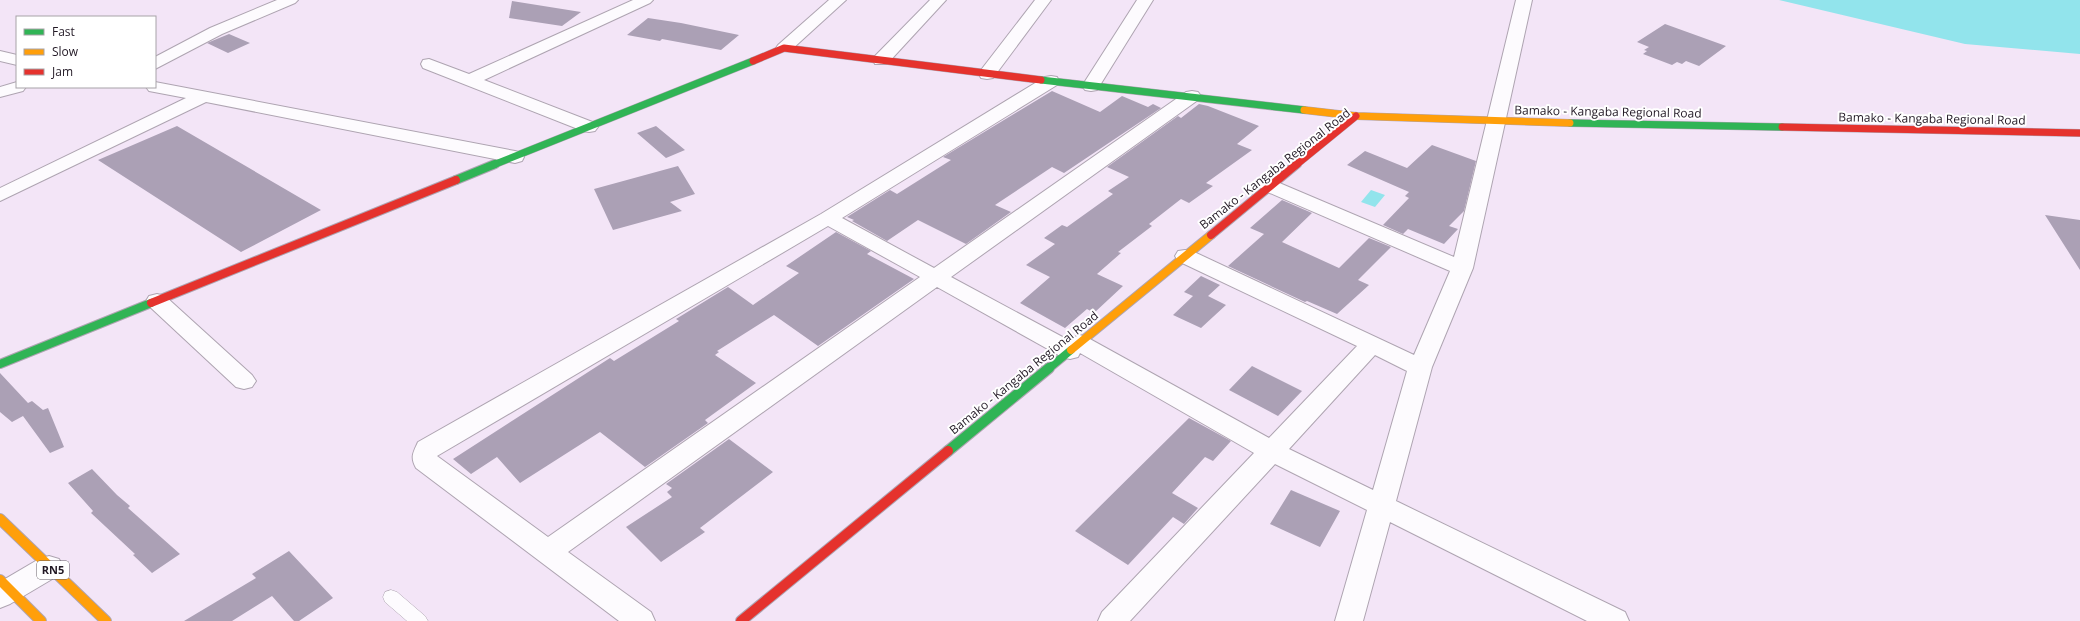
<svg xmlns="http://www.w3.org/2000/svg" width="2080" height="621" font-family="'Open Sans',sans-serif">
<rect width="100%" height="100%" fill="#f3e5f7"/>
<path fill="#92e4ec" d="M1779,0H2080V54L1965,44Z
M1371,190L1385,195L1375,207L1361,202Z"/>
<path fill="#aba0b5" d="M512,1L581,12L562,26L509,18Z
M648,18L681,23L739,35L721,50L662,39L660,41L627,35Z
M1665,24L1726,46L1699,66L1686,61L1682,64L1677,62L1672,65L1643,54L1647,51L1644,50L1649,47L1637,42Z
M229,34L250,43L228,53L207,43Z
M1052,91L1100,112L1122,96L1148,107L1153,104L1161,108L1064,173L1052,167L995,205L1011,212L966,244L918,220L887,241L852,221L854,220L847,217L890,190L897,194L951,160L943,157Z
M1199,104L1208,106L1259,126L1237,144L1252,150L1206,183L1213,186L1189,203L1181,199L1149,224L1152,226L1118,252L1121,253L1097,274L1123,286L1094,313L1087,309L1065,328L1020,303L1050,277L1026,265L1055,244L1044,238L1062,225L1067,227L1113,194L1108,191L1129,177L1107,167L1178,116L1181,118Z
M177,126L321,210L241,252L98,160Z
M656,126L685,150L666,158L637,133Z
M1432,145L1476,161L1464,211L1449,226L1458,229L1444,244L1408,229L1403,234L1383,225L1409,198L1405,196L1409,192L1347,165L1365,151L1407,168Z
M678,166L695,194L670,202L682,211L613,230L594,189Z
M1282,200L1312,213L1282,242L1339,268L1369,238L1391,247L1358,280L1369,285L1337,314L1307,301L1305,302L1228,266L1264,234L1250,228Z
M2045,215L2080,220V270Z
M836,232L871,251L867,254L914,279L818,346L774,315L717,351L719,352L715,355L756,383L705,420L708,423L645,467L600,432L520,483L497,457L471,474L453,459L610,358L614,361L679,321L676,319L728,287L753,305L799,273L786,266Z
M1201,276L1220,285L1208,296L1226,305L1201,328L1173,315L1193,296L1184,292Z
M1252,366L1302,391L1278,416L1229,390Z
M0,373L28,403L32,401L43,410L48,408L64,447L50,453L23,416L12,422L0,412Z
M1189,418L1231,441L1213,461L1205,457L1172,493L1198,508L1184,524L1173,517L1128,565L1075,531Z
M729,439L773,472L700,528L705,532L661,562L626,527L672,497L667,492L672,488L666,484Z
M92,469L117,495L130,506L128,508L180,554L152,573L133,555L135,554L91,513L93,511L68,483Z
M1291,490L1340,511L1320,547L1270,524Z
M289,551L333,598L299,621H294L272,596L232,621H184L256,578L252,574Z"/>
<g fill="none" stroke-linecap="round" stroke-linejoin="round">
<defs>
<path id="lane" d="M391,590L397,592L425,616L428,621H407L385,602L383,597L385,592Z"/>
<path id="street" d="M277,0H298L295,3L222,34L155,69V57L210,28Z
M633,0H653L650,3L484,80L595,123L598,127L595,131L589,132L583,131L423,68L421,64L423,60L429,59L469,74Z
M829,0H846L790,51H778L776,48L778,45Z
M930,0H946L887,64H875L873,60L875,56Z
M1035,0H1051L993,78L987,79L981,78L979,74L981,70Z
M1137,0H1153L1097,90L1091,91L1085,90L1082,86Z
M1516,0H1532L1473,268L1432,367L1396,501L1625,612L1629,621H1587L1390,522L1363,621H1335L1367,510L1275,464L1130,621H1098L1102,612L1254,453L1080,353L1078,357L1070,359L1062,357L937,287L568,552L651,612L655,621H619L416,468C410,457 413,453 418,442L821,214L1045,77L1051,76L1057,77L1059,81L1057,85L842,218L934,268L1186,92L1192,91L1198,92L1201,96L1198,100L951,277L1070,341L1072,338L1080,335L1088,338L1269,438L1357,346L1178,261L1175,256L1178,251L1185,250L1192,251L1414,355L1450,271L1263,190L1260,186L1263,182L1270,180L1277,182L1454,257ZM828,226L920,277L548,537L437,456ZM1375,355L1407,371L1373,490L1289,449Z
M0,51L17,55V65L0,61Z
M17,82V87H26L23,91L0,97V87Z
M155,82L515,151L522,153L524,157L522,161L515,163L206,102L0,201V188L186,98L149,91L146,87H155Z
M157,294L165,296L252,375L256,381L252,387L244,389L236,387L149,306L146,301L149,296Z
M49,556L59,559L63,567L59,575L10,604L0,608V582L39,559Z"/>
<path id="fast-far2" d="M1041,80L1304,110
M1570,123L1782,127
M493,165L753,61"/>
<path id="fast-far1" d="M456,180L495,164
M0,364L151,303
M1048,369L1071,350"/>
<path id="fast" d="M948,451L1049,368"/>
<path id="slow-far2" d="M1304,110L1356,116L1570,123"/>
<path id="slow-far1" d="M1071,350L1211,235"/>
<path id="slow" d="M0,519L106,621
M0,580L41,621"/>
<path id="jam-far2" d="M753,61L784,48L1041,80
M1782,127L2080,133
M1296,165L1356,116"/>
<path id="jam-far1" d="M1211,235L1297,164
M151,303L456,180"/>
<path id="jam" d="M741,621L948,451"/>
</defs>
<use href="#lane" stroke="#aea4b1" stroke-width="1"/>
<use href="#street" stroke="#aea4b1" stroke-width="2"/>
<use href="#fast-far2" stroke="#aea4b1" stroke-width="8"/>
<use href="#fast-far1" stroke="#aea4b1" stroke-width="10"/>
<use href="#fast" stroke="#aea4b1" stroke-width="12"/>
<use href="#slow-far2" stroke="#aea4b1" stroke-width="8"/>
<use href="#slow-far1" stroke="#aea4b1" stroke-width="10"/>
<use href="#slow" stroke="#aea4b1" stroke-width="12"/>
<use href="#jam-far2" stroke="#aea4b1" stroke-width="8"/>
<use href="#jam-far1" stroke="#aea4b1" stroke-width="10"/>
<use href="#jam" stroke="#aea4b1" stroke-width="12"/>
<use href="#lane" fill="#fdfbfe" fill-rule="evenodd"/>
<use href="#street" fill="#fdfbfe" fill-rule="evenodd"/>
<use href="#fast-far2" stroke="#30b455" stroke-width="7"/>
<use href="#fast-far1" stroke="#30b455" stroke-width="8"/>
<use href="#fast" stroke="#30b455" stroke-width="10"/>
<use href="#slow-far2" stroke="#ff9f0a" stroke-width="7"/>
<use href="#slow-far1" stroke="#ff9f0a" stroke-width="8"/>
<use href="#slow" stroke="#ff9f0a" stroke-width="10"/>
<use href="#jam-far2" stroke="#e5322d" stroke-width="7"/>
<use href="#jam-far1" stroke="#e5322d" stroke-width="8"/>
<use href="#jam" stroke="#e5322d" stroke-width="10"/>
</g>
<g text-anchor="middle" stroke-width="4" stroke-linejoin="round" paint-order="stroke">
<rect fill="#fff" stroke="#645e66" stroke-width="1" x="37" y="561" width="32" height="18" rx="3"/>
<g font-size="11" font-weight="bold" fill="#221925">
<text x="53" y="574">RN5</text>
</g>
<g font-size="12" fill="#221925" stroke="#fff">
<text transform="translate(1608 112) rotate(1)" y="4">Bamako - Kangaba Regional Road</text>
<text transform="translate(1932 119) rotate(1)" y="4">Bamako - Kangaba Regional Road</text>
<text transform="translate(1275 169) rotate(-38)" y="4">Bamako - Kangaba Regional Road</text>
<text transform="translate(1024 373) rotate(-39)" y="4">Bamako - Kangaba Regional Road</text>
</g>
</g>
<rect x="16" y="16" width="140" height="72" fill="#ffffff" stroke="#a7a3a8"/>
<rect x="24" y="29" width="20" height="6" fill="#30b455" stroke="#a7a3a8"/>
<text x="52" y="36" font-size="12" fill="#221925">Fast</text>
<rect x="24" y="49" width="20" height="6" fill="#ff9f0a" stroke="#a7a3a8"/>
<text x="52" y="56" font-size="12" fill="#221925">Slow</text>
<rect x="24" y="69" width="20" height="6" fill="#e5322d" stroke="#a7a3a8"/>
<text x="52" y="76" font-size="12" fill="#221925">Jam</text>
</svg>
